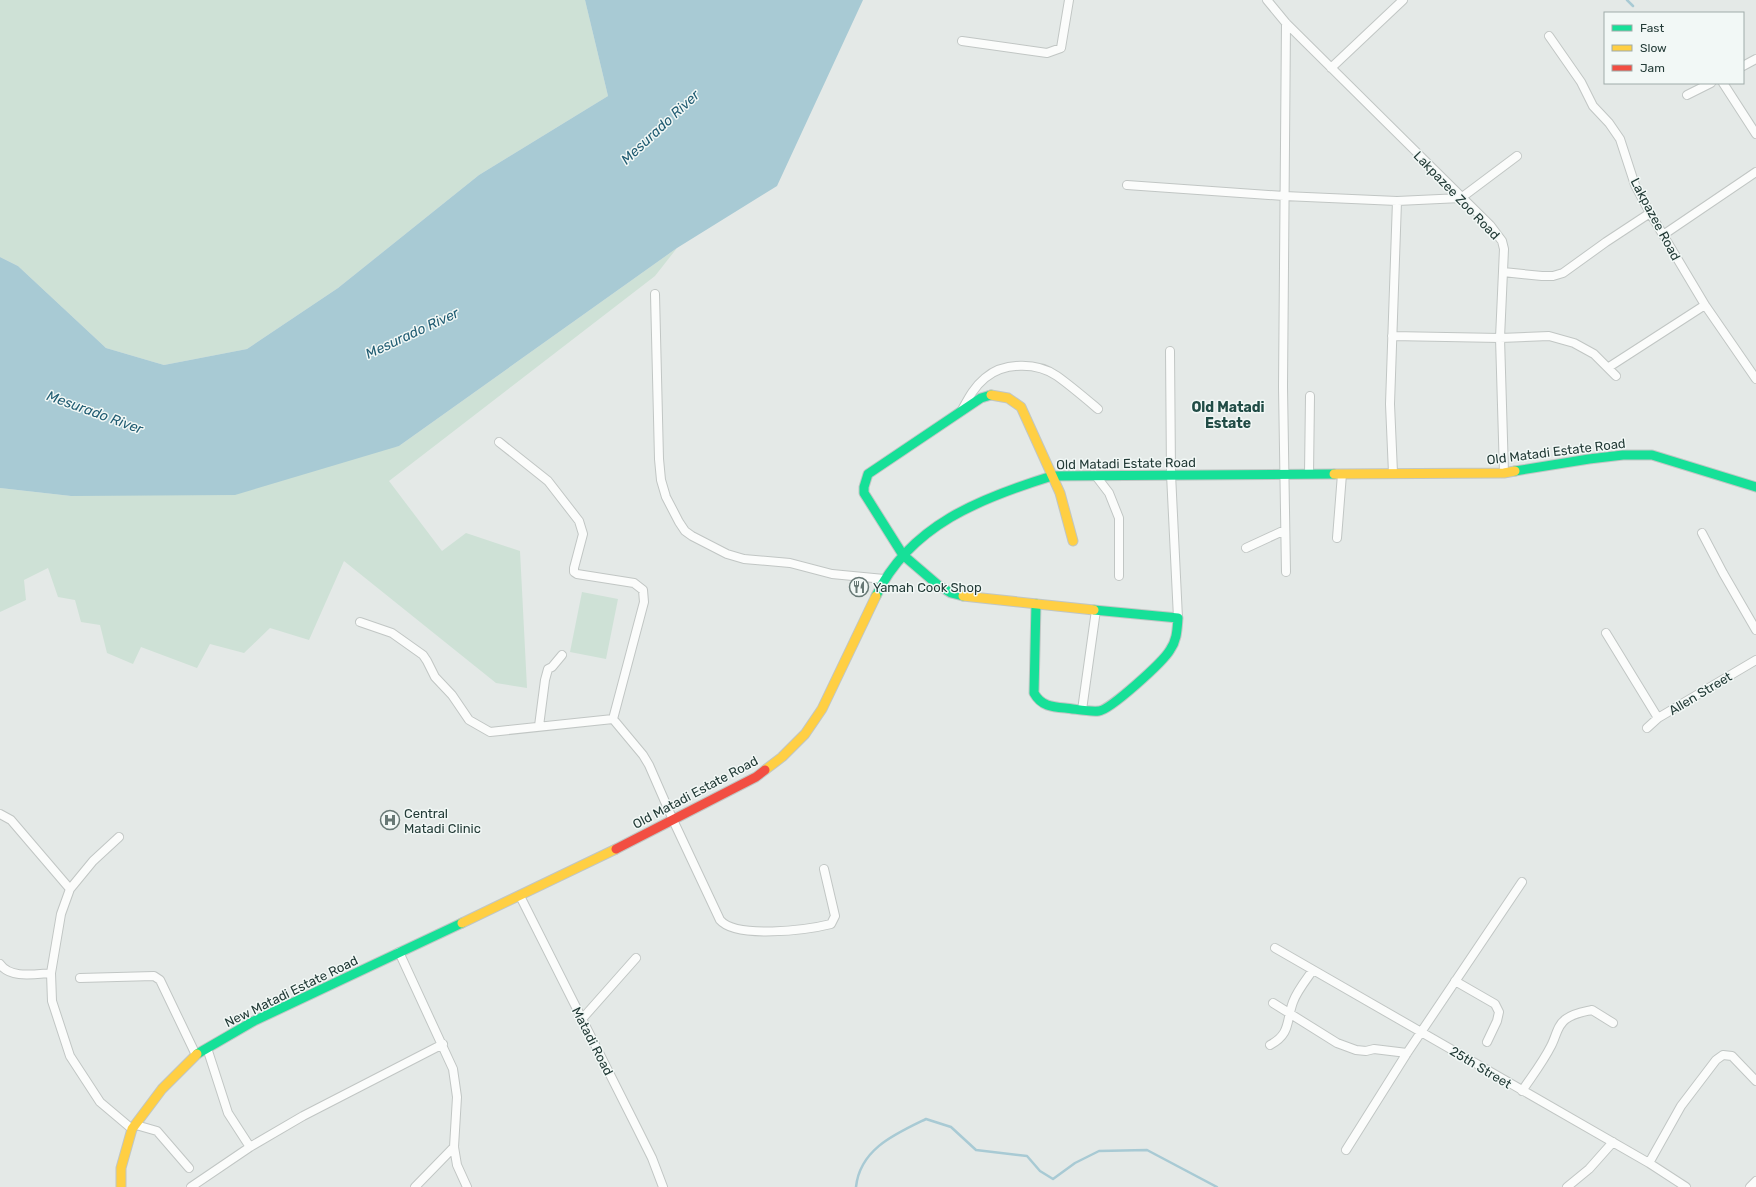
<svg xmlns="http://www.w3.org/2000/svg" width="1756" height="1187" font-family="Rubik,sans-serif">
<rect width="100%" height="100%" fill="#e4e9e7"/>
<path fill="#cee1d6" d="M0,0H585L608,96L479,175L338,288L247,349L164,365L106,348L18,266L0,257Z
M677,248L655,276L389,481L442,551L466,533L520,551L527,688L496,683L344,561L309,640L270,628L244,653L210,644L197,668L141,647L133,664L107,653L100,625L81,622L75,600L58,597L48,568L24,580L26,600L0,612V488L71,496L399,446Z
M582,592L618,599L606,659L570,652Z"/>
<path fill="#a8cad4" d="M585,0H863L777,186L677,248L399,446L235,495L71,496L0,488V257L18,266L106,348L164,365L247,349L338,288L479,175L608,96Z"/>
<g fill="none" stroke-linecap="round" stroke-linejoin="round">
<path stroke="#a8cad4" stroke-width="2.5" d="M1627,0L1633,6
M856,1187C860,1149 895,1134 926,1119L951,1127L976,1150L1027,1156L1040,1171L1053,1179L1075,1163L1099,1151L1147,1150L1217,1187"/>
<defs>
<path id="street" d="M1267,0L1286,23L1490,225L1502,241L1504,249L1500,338L1504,473
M1286,23L1283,387L1286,572
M1549,36L1581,82L1593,106L1609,123L1620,139L1635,185L1650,213L1705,305L1756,379
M962,41L1047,53L1061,48L1069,0
M1743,66L1756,59
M1331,68L1403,0
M1723,83L1756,134
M1687,95L1711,83
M1127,185L1284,196L1397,201
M1663,235L1756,172
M1503,272L1542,276H1553L1563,273L1606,242L1650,213
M655,294L659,459L661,480L666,497L679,522L685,531L692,536L727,554L744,559L790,563L832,574L884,579
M1392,336L1500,338L1549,336L1574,343L1594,354L1616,376
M1170,351L1171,474L1178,618
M1609,367L1705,305
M962,410C968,399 974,387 985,378C1004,362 1037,362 1057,376C1071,386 1085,398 1098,409
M499,442L548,481L579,521L583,534L574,568V572L577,574L634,583L643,590L644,602L613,719L643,755L649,765L673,820L720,920C736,939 807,930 831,924L835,916L824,869
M1393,473L1390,404L1397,201L1461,198L1517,156
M1309,474L1310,396
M1096,476L1109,493L1119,518V576
M1702,533L1723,573L1756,630
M1337,538L1342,474
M1246,548L1285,530
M360,622L392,633L423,655L427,661L435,677L452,695L469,720L490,732L613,719
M1606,633L1658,718
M1082,710L1096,610
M539,726L545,680L548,669L552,667L562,655
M1647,728L1658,718L1756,660
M0,814L11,820L70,889
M119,837L93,861L70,889L61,914L51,973L52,1001L70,1056L100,1102L132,1129
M520,896L636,1126L652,1158L663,1187
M1275,948L1649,1163L1686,1187
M399,952L453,1069L457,1097L454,1147L457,1165L467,1187
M0,964C10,979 35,974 51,973
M80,978L154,976L160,980L196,1055
M1455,981L1495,1004L1499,1012L1497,1021L1487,1042
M1273,1003L1337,1043L1356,1050L1366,1051L1374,1049L1407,1053
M582,1019L636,958
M1270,1045C1291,1034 1286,1021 1293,1002C1297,991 1306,980 1313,970
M207,1048L228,1113L250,1147
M1522,1091C1532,1076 1543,1062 1551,1046C1556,1037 1557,1025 1566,1019C1574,1013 1583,1012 1592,1010L1613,1023
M136,1125L157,1131L189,1168
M1346,1150L1407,1053L1522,882
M1649,1163L1681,1106L1716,1060L1723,1055L1732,1056L1756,1081
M191,1187L250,1147L303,1116L443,1044
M415,1187L454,1147
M1567,1187L1589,1169L1613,1142
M1750,1187L1756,1181"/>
<path id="fast" d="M1515,471L1589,459L1623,455H1652L1756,487
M876,596C910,525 981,498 1052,476L1334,474
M963,596L951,593L938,585L903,555L864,493V487L868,474L981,398L991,395
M1036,604L1034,693C1041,706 1052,707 1065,708C1076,709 1088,712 1099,711C1110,710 1163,662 1170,650C1177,640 1177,630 1178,618L1094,610
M197,1054L254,1021L462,923"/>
<path id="slow" d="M991,395L1008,398L1021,407L1060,493L1073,541
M1334,474L1504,473L1515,471
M963,596L1094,610
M765,770L782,757L805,734L822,709L876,596
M462,923L616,849
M121,1187V1168L132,1129L162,1089L197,1054"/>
<path id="jam" d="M616,849L756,777L765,770"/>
</defs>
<use href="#street" stroke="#c1c6c4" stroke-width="10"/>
<use href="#fast" stroke="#c0c6c4" stroke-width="11"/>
<use href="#slow" stroke="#c0c6c4" stroke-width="11"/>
<use href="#jam" stroke="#c0c6c4" stroke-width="11"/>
<use href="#street" stroke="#fbfcfb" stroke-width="8"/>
<use href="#fast" stroke="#16e098" stroke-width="9"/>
<use href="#slow" stroke="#ffcf43" stroke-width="9"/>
<use href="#jam" stroke="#f24e42" stroke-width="9"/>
</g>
<defs>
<symbol id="restaurant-ring" viewBox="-11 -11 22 22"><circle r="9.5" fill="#f2f8f6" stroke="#677875" stroke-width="1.5"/><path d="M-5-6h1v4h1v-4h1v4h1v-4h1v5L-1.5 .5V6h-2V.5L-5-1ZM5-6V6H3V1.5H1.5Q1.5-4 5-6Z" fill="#677875"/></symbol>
<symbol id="hospital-ring" viewBox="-11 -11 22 22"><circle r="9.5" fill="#f2f8f6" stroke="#677875" stroke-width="1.5"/><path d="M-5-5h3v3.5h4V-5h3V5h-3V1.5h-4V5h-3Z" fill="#677875"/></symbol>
</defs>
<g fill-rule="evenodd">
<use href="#restaurant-ring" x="848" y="576" width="22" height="22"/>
<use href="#hospital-ring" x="379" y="809" width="22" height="22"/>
</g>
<g text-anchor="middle" stroke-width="3" stroke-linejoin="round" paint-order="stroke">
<g font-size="13" fill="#233b37" stroke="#f2f8f6">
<text transform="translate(1457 195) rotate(46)" y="5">Lakpazee Zoo Road</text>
<text transform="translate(1656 219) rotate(62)" y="5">Lakpazee Road</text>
<text transform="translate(1556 451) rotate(-7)" y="5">Old Matadi Estate Road</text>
<text transform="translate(1126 463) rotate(-1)" y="5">Old Matadi Estate Road</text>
<text transform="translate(1700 693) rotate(-31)" y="5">Allen Street</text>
<text transform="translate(695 792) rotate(-28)" y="5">Old Matadi Estate Road</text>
<text transform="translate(291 991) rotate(-26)" y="5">New Matadi Estate Road</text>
<text transform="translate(593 1041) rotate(63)" y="5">Matadi Road</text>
<text transform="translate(1481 1067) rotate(31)" y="5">25th Street</text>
</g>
<g font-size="13" fill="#233b37" stroke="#f2f8f6" text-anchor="start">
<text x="873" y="592">Yamah Cook Shop</text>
<text x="404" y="818">Central<tspan x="404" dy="15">Matadi Clinic</tspan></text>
</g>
<g font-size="14" font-style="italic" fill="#225d73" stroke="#f2f8f6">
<text transform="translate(660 127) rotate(-43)" y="5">Mesurado River</text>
<text transform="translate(412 333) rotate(-25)" y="5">Mesurado River</text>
<text transform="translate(95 412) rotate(20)" y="5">Mesurado River</text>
</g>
<g font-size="14" font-weight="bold" fill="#214c46" stroke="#f2f8f6">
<text x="1228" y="412">Old Matadi<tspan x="1228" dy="16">Estate</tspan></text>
</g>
</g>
<rect x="1604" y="12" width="140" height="72" fill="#f2f8f6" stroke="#9facaa"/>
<rect x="1612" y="25" width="20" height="6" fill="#16e098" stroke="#9facaa"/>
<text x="1640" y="32" font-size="12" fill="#233b37">Fast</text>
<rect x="1612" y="45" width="20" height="6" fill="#ffcf43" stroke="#9facaa"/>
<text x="1640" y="52" font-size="12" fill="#233b37">Slow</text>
<rect x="1612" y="65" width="20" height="6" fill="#f24e42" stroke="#9facaa"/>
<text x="1640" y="72" font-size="12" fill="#233b37">Jam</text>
</svg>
